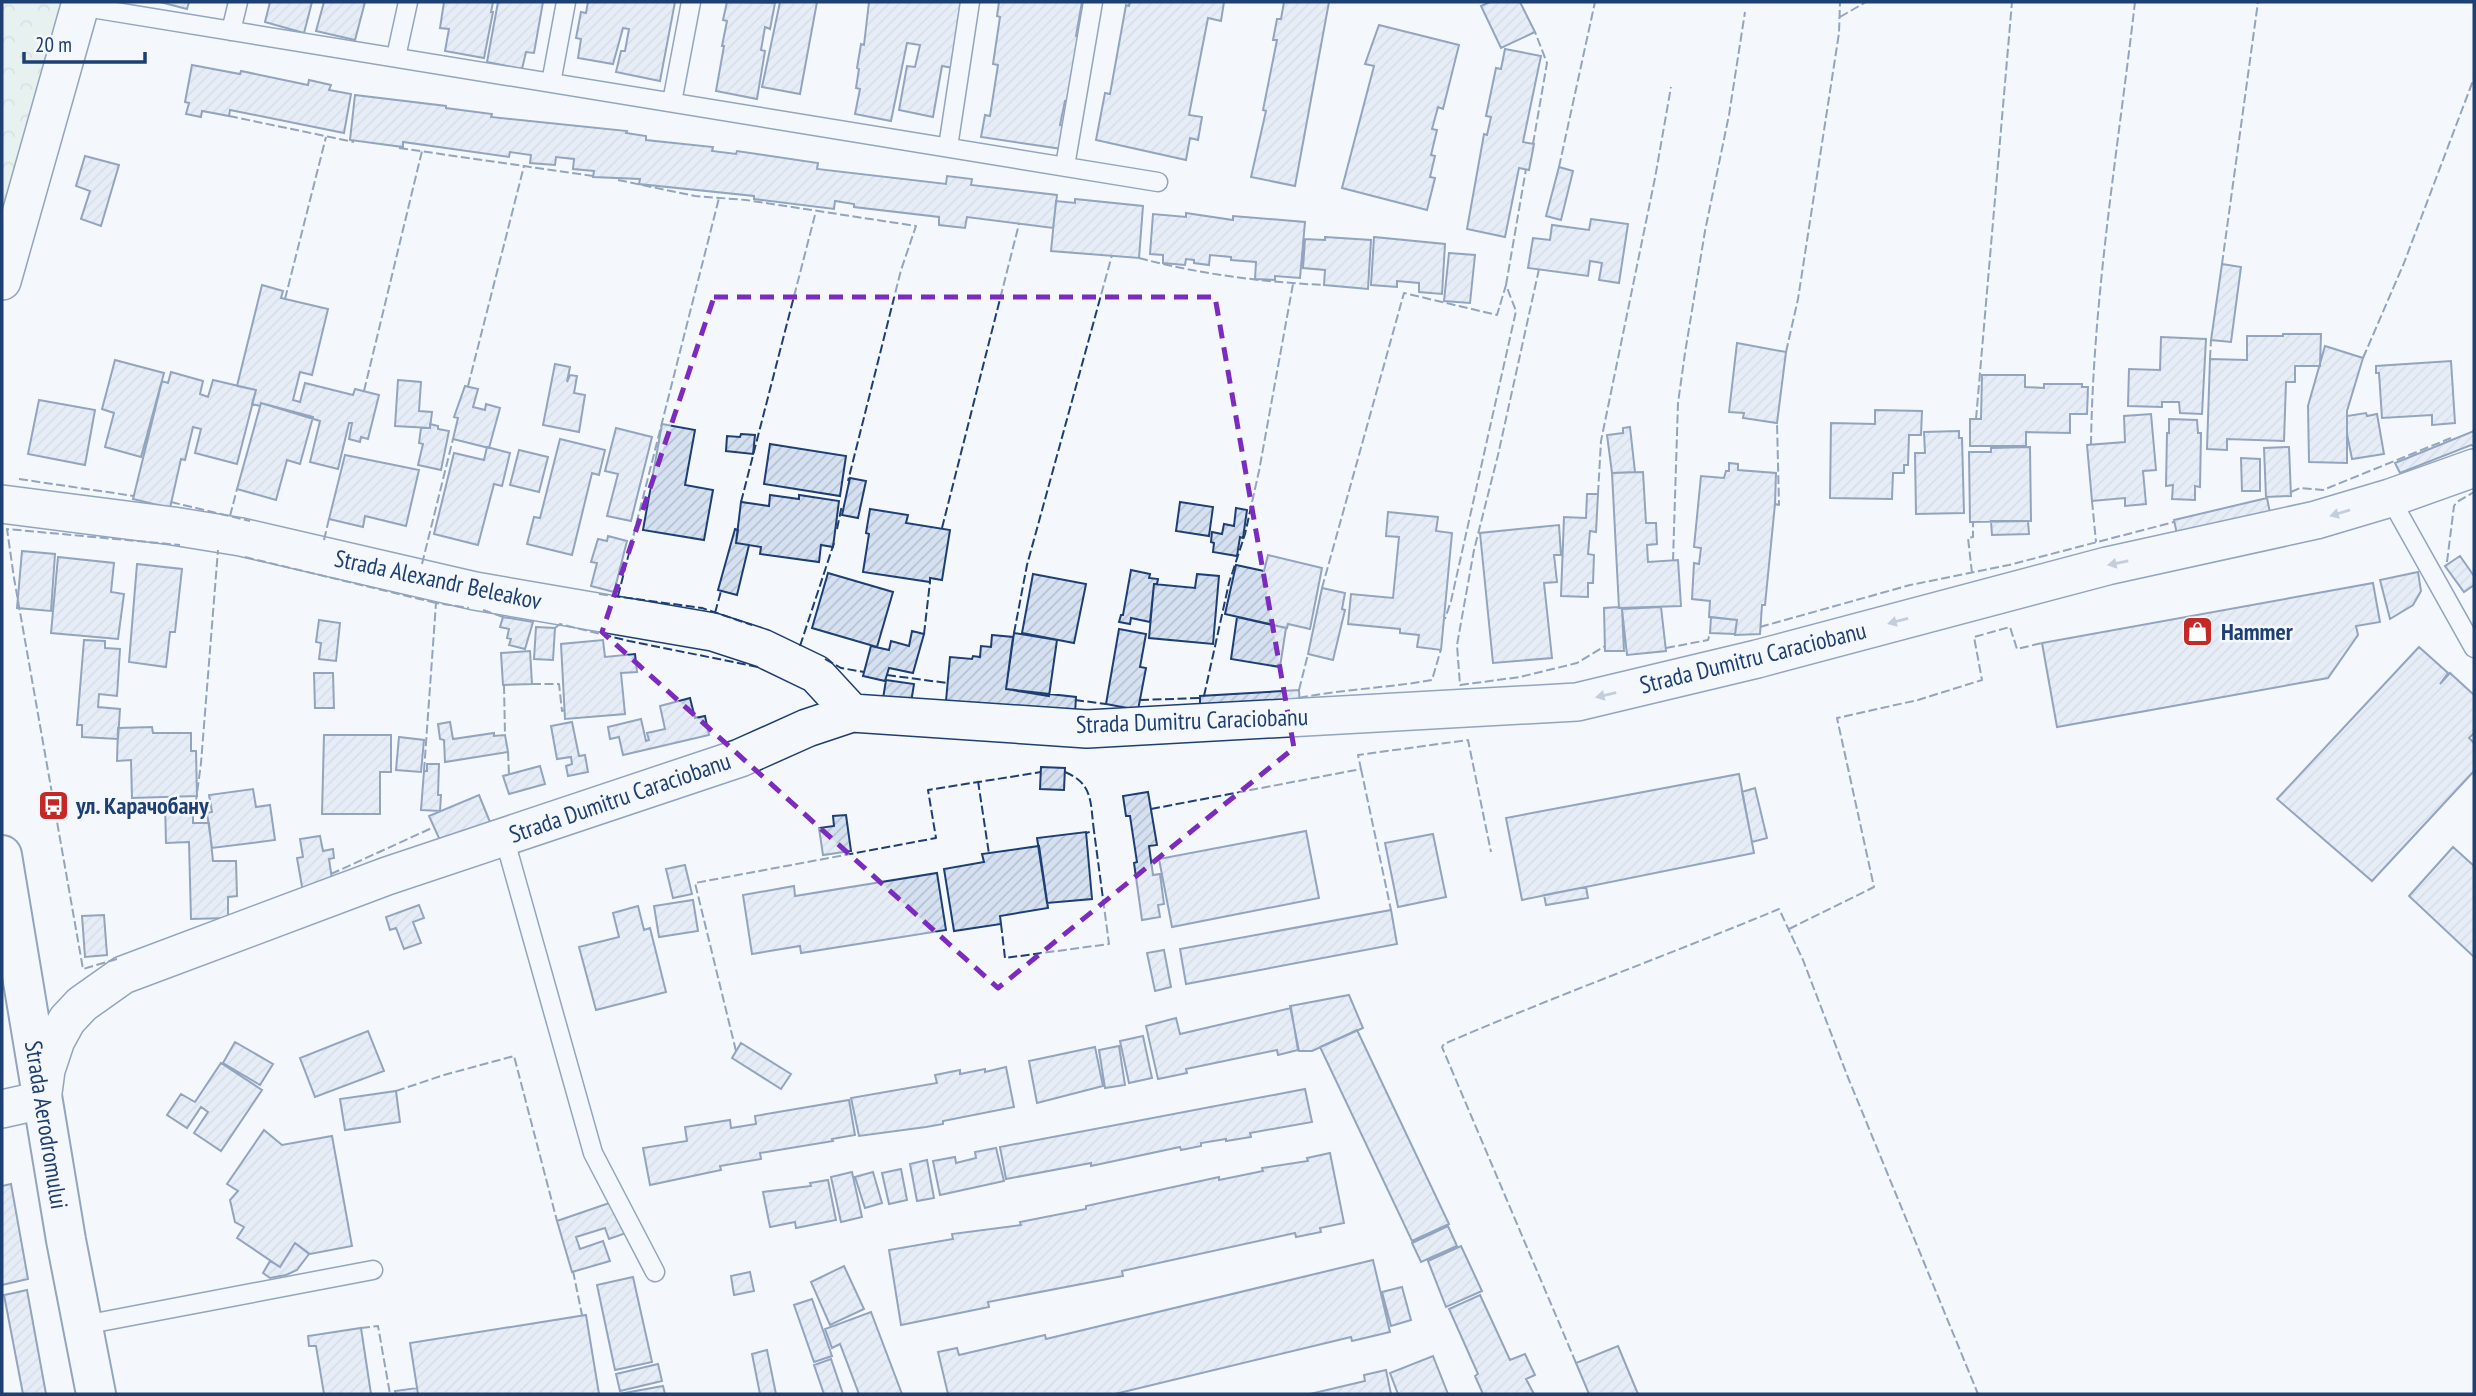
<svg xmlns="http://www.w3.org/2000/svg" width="2476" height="1396" font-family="'PT Sans Narrow',sans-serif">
<defs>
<pattern id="park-crowns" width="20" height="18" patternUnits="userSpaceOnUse" patternTransform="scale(1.75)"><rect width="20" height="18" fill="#d7e8df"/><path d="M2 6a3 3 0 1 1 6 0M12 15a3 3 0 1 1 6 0" fill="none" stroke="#b8c8c3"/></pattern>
<pattern id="building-hatch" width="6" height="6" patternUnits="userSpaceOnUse" patternTransform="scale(1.75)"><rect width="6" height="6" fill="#d5e0f0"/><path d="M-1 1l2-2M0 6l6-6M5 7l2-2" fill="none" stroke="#b6c1d1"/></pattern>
</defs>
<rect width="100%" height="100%" fill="#f4f7fb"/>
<path fill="url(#park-crowns)" stroke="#687fa3" stroke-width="2" d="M2,2H64L2,226Z"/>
<path fill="url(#building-hatch)" stroke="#1d3f73" stroke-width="2" d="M160,2H189L187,9Z
M270,2H312L304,33L265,22Z
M324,2H365L355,40L316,31Z
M444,2H493L491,12H493L484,58L445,51L449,29L440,28Z
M498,2H543L534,53L526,52L522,69L487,62Z
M588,2H675L660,81L616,72L621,51H625L629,29L623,28L613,64L578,58L581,39L576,38L581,12L586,13Z
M727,2L775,3L770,29L765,27L761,50L765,51L757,99L716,91L724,46H722L727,21L723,20Z
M780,2H817L800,94L762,87Z
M869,2H963L953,68L942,66L933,117L899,110L907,66L915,67L920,45L907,43L891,121L855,114L860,89L856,88L859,69L857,68L861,44L864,45Z
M999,2H1082L1076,36L1083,37L1075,81H1071L1068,101H1065L1060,125L1066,126L1062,149L981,137L985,115L990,116L998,65L993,64L1000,17L997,16Z
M1130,2H1224L1221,21L1208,18L1189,115L1202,117L1198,140L1190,138L1186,160L1096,140L1105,93L1110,94L1126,5L1129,6Z
M1284,2H1329L1295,186L1251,177L1266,111L1263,110L1277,40H1273L1277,19H1281Z
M1490,2H1520L1535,32L1501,48L1481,6Z
M1379,25L1459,45L1443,109L1438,107L1432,129L1437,130L1431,155L1435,156L1430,177L1435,178L1427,210L1342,188L1374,66L1365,64Z
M1505,49L1541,56L1523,142L1534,144L1529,170L1519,168L1505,237L1467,229L1484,134L1487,135L1491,117L1486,116L1496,68L1501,69Z
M192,65L240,74L241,71L308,85L309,80L331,85L329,90L351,94L344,133L230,110L229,116L202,111L201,117L186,114L189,103L185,102Z
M355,95L446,106V108L492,114L491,117L627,131L626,133L646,136V140L713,147L712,151L736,154L737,151L818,163L817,169L946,184L947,176L972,179L971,185L1057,195L1053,228L967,217L965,228L939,225V217L854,207V204L835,201L834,209L754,199V196L639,184L640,179L593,177L594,171L573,169L574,159L556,157L555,165L530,163L531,155L510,152L509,157L403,142V147L350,140Z
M85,156L119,165L101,226L81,219L90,191L76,186Z
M1559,167L1573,171L1561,220L1546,216Z
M1075,199L1143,206L1139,258L1051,251L1056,201L1075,203Z
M1186,213L1233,220V216L1305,222L1300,278L1275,276V280L1255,279L1256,262L1231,260V257L1210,255L1209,265L1194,263V260L1186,259L1185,265L1163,263V255L1150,254L1153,214L1186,217Z
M1591,219L1628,224L1619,283L1599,280L1602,263L1590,261L1588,276L1528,268L1533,238L1550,240L1552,225L1589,230Z
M1325,237L1371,240L1368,289L1324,285L1325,270L1303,268L1305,239L1325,240Z
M1374,237L1445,244L1442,294L1419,292V283L1397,281V287L1371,285Z
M1449,253L1475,255L1470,303L1444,301Z
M2222,264L2241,267L2231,342L2211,340Z
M262,285L283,291L281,298L328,309L312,375L300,372L293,400L300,402L305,383L353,395L355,389L379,395L368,439L361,437L360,442L349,439L352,423H349L338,469L310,462L320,421L261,403L260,406L252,404L256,390L237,386Z
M2283,334H2321L2320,366H2295V382H2286L2284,441L2227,439V450L2207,449L2210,359L2247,360V336H2283Z
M2161,337L2206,339L2202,414L2180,413L2179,402H2162V407L2128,406L2129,369L2160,370Z
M1737,343L1786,352L1777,423L1743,418L1744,413L1729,412Z
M2325,346L2363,358L2347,411V463L2309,462L2308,406Z
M115,360L164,373L141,457L105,447L114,413L102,409Z
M2451,361L2455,423L2432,425V415L2382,418L2379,373H2376V366Z
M555,364L570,367L567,382L570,375L577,376L574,393L585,395L579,432L543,425Z
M171,372L203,381L200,394L208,397L213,380L256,390L237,464L195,453L201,429L193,427L185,460L181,459L170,508L133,499L162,381L168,383Z
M1982,375H2025V387L2044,388V384H2082V387H2088L2087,414H2070V433L2026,432V446H1970V419H1981Z
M398,380L421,382L419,411L432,412L430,428L395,426Z
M465,386L478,389L473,407L485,410L486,404L500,408L489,448L453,439L458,418L454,417Z
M39,400L95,410L85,465L28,454Z
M261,403L313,417L300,464L287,460L276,500L237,489Z
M1875,410L1922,411L1921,435H1909L1908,465H1904V473H1893L1892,499L1830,498L1831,423L1875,424Z
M2366,413L2367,416L2377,414L2384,454L2352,459L2347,434V416Z
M2151,414L2156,470L2143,471L2146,504L2125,506V498L2092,501L2087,445L2125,442L2124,416Z
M2169,419L2197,420L2198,433H2201L2200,487L2195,486V500L2172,499L2173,485L2166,486L2167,433H2169Z
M430,424L438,426V429L449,431L441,470L418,465L423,444L419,443L421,428H430Z
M662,424L695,430L685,485L713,490L704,540L643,530Z
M1630,427L1635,472L1612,473L1607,435L1623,433V428Z
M616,428L652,437L631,521L607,516L618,474L605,471Z
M1959,431V438H1962L1964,513L1916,514L1915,453H1925L1924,432Z
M2474,431V446L2471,445L2400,473L2395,463Z
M741,434L755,435L753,454L726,451L727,436L740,437Z
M560,439L605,450L599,475L592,473L572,555L527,544L534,517L540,518Z
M770,444L846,456L840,496L764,484Z
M487,447L510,453L502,486L494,484L478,545L434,534L454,453L484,460Z
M2030,447L2031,521L1970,522L1969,452H1991V448Z
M2289,447L2291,496L2266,497L2264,448Z
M519,450L548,457L539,492L510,485Z
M345,455L419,470L406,526L365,516L363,527L329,519Z
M2241,458L2260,459V491H2242Z
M1729,463L1738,464V470L1776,473L1775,504L1765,605H1762L1760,634L1735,635L1737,620L1709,617L1710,601L1692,599L1694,563L1699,564L1701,548L1694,547L1701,476L1724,478L1726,471H1729Z
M1643,472L1646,523H1656L1657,544L1647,545L1648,562L1678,560L1681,606L1619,608L1612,473Z
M850,478L866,481L858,518L842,515Z
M1587,494H1598L1596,532L1590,531L1588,554L1594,555L1593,583H1588V597L1561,596L1564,517L1586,518Z
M770,495L799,499V495L839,501L833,547L821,545L819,562L760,554L761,547L736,543L741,502L769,506Z
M2267,498L2270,513L2177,534L2174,520Z
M1180,502L1213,507L1209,536L1176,531Z
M1236,508L1247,510L1243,538L1240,537L1237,556L1213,552L1214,543L1211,542L1212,532L1222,534L1224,524L1234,526Z
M870,509L908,515L906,523L950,530L942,580L930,578V582L863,572L869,534L866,533Z
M1388,512L1438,517L1436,531L1452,533L1441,650L1417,647L1419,635L1400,633V629L1348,624L1351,594L1393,598L1399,537L1386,536Z
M1991,521H2028L2029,534L1992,535Z
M1559,525L1561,555H1554L1557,582L1544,583L1552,658L1493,663L1480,533Z
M735,529L738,530L736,543L749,545L737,595L718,590Z
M608,536L627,541L614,592L591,586L597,563L591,562L598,539L607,541Z
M22,551L55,554L51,611L17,608Z
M1268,555L1322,568L1310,629L1288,624L1287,628L1225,614L1236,565L1264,571Z
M2460,556L2474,576V585L2464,592L2445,566Z
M58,557L114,563L111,592L124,594L118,639L51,633Z
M137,564L182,569L175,632H170L166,667L129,662Z
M1131,570L1150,574L1149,578L1158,579L1157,584H1154L1150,622L1131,618L1130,624L1119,622L1121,615H1123Z
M2418,572L2421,591L2413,605L2390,619L2380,580Z
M828,573L893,592L877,647L812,628Z
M1033,574L1086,584L1074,643L1022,633Z
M1197,574L1219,576L1213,644L1149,638L1154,584L1195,588Z
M2373,583L2380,622L2356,626L2358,635L2328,678L2057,727L2042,643Z
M1322,588L1345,593L1342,609L1345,610L1333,660L1308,654Z
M1619,607L1622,609L1624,651H1605L1604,608Z
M1661,607L1666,651L1627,655L1622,609Z
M503,617L533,622L525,649L509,645L511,639L507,638L509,629L500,627Z
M1237,617L1286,628L1280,667L1231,659Z
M1711,617L1737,620L1735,634L1710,633Z
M319,620L340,623L336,661L319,659L321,643L316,642Z
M536,627L555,628L553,660L534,659Z
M1119,629L1146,634L1140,667L1146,668L1138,710L1106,704Z
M912,631L924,634L913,673L889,668L885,681L863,676L871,646L889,650L891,641L909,646Z
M1014,633L1057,640L1049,696L1006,689Z
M992,635L1013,637L1006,689L1076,697L1075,714L946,701L950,657L972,659L973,656L980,657L981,646L991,647Z
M84,640L105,641V648L120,649L117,696L99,694L98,707L120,709L118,739L82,737V725H77Z
M603,640L605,657L635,654L637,672L621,673L625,714L565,719L561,644Z
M2419,647L2448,673L2440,684L2450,673L2474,695V733L2469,738L2474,743V771L2372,881L2277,799Z
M530,651L532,684L503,685L501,653Z
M314,673H333L334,708H315Z
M886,680L914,684L910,709L882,705Z
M1299,690L1300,707L1200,713V696Z
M690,698L695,718L705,716L709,735L623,755L619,737L610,739L608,727L641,719L646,741L649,740L647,733L665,729L660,706Z
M450,722L453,739L494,733V736L505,735L508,752L445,762L444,740L440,739L438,724Z
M572,722L579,756L585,755L588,772L568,776L566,766L572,764L571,757L557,759L551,726Z
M152,727L153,733H191V751H196L197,796L132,798L131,760L117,761L118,728Z
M324,735H391V772H380V814H322Z
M399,737L424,740L421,772L396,770Z
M427,764H439L438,795H441L440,811L421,810L424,771H427Z
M540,766L545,784L509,794L503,776Z
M1041,767L1065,768L1064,790L1040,789Z
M1739,774L1754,853L1522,900L1506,818Z
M1755,788L1767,838L1752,842L1742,792Z
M253,789L256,807L270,805L275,840L212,848L207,813L212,812L209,795Z
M1148,792L1157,845L1149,846L1153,875L1160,874L1164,904L1158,905L1160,917L1142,920L1134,863L1137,862L1130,816H1126L1123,796Z
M479,795L492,827L443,847L429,816Z
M193,802V823H209L213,861H236L237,896L228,897V918L191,919L189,842L166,843L165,803Z
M846,815L851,851L823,855L819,828L834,826L833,816Z
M1306,831L1319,898L1172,927L1159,859Z
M1086,832L1092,899L1047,903L1037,838Z
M1433,834L1446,897L1398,907L1385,843Z
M320,836L323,851L333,849L334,858L329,859L334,893L304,898L297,858L303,857L300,839Z
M1039,846L1048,908L1000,916L1001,924L954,931L944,869L984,862L982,854Z
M2453,847L2474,866V957L2409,896Z
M685,865L692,894L673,898L666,869Z
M937,873L946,930L801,953L800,946L752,954L743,895L794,886L795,896Z
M1586,887L1588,898L1546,905L1544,895Z
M693,900L698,931L659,937L654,906Z
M419,905L424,918L413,922L421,943L404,949L396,928L390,930L386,917Z
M638,906L644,930L650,928L666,992L596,1010L579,947L619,937L613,913Z
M1391,910L1397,944L1186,984L1180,949Z
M104,915L107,955L85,957L82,916Z
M1164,950L1171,987L1155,991L1147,953Z
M1349,995L1363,1028L1312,1051H1299L1290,1006Z
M1291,1008L1298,1050L1278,1055L1277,1050L1210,1064L1186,1069L1187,1073L1158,1079L1146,1026L1176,1018L1180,1034Z
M1357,1030L1449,1224L1412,1241L1320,1047Z
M368,1031L384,1071L315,1097L300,1058Z
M1143,1036L1152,1078L1129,1083L1120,1041Z
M235,1042L273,1064L260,1085L223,1063Z
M741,1043L791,1074L781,1089L732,1058Z
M1119,1046L1125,1085L1105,1088L1099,1050Z
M1095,1047L1103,1086L1037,1103L1029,1061Z
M221,1063L262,1090L221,1151L194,1133L208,1112L201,1107L187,1128L167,1115L181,1094L195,1102Z
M1006,1067L1014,1107L943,1121V1124L926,1127L859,1136L851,1098L937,1083L935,1075L960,1070V1074L985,1069V1072Z
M1305,1089L1312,1122L1250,1133L1251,1137L1226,1141V1139L1201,1143V1146L1181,1150L1180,1147L1091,1166V1163L1006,1179L1000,1147Z
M396,1091L400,1122L345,1130L340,1099Z
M849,1100L855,1135L832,1139L833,1141L760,1153L761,1159L720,1166L721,1170L650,1185L643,1148L687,1141L685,1127L730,1120L731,1128L756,1124L755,1116Z
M264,1130L282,1145L332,1136L352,1246L310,1254L295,1243L280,1267L237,1238L244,1227L235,1222L230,1200L238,1191L227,1184Z
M996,1148L1004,1181L940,1195L933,1161L955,1157L956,1163L976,1158L975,1152Z
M1330,1153L1344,1223L1320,1228L1321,1232L1296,1237L1295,1233L1122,1271L1123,1276L988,1302L989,1307L901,1325L889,1250L953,1239L952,1234L1021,1225L1020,1222L1086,1209V1206L1219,1177V1180L1263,1171L1262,1168L1308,1161L1307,1158Z
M927,1160L934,1198L917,1201L910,1164Z
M901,1169L907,1200L889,1204L882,1173Z
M852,1172L862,1217L841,1222L831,1177Z
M873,1172L882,1203L865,1208L855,1177Z
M828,1180L836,1220L796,1228L795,1222L770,1227L763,1192L811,1186L810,1183Z
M11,1184L28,1279L2,1285V1186Z
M618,1200L629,1232L609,1239L605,1228L576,1237L580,1249L603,1241L610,1261L572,1272L557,1221Z
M1448,1226L1457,1246L1421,1262L1412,1243Z
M295,1243L309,1254L297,1270L286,1275L270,1278L263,1273L270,1261L280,1267Z
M1461,1246L1482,1291L1446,1307L1428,1261Z
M1373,1260L1390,1332L1352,1341L1351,1337L1115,1394H948L938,1352L957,1348L959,1355L1045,1335L1046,1339Z
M844,1266L864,1309L830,1325L811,1282Z
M750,1272L754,1291L734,1295L731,1276Z
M633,1277L652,1362L615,1370L597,1285Z
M1402,1287L1411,1320L1391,1326L1382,1292Z
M27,1290L46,1394H23L4,1295Z
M1480,1295L1510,1360L1525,1354L1535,1375L1526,1379L1534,1394H1483L1475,1376L1478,1374L1449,1309Z
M812,1299L832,1356L814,1362L794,1305Z
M871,1312L902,1394H859L840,1344L832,1348L825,1329Z
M586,1315L599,1394H418L410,1343Z
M361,1328L371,1394H324L316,1346H309L308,1336Z
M1618,1346L1638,1394H1589L1576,1363Z
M767,1350L776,1394H760L752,1354Z
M1433,1356L1448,1394H1398L1390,1373Z
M831,1359L843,1394H824L814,1365Z
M658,1364L662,1381L620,1391L616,1374Z
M1386,1370L1391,1394H1310L1365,1381L1364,1375Z
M663,1386L665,1394H619Z
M417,1388L418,1394H396L395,1391Z"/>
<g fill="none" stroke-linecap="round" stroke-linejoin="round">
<defs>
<path id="lane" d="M79,6L1158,182
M231,31L238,2
M396,57L408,2
M551,83L566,2
M672,102L691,2
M948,147L970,2
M1065,166L1093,2
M2390,498L2474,648
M504,837L593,1153L655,1272
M84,1325L373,1270"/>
<path id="street" d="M2,281L81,2
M2,504L173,526L241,537L475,591L713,632L762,648L816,674L852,713
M2,1109L42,1100L46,1070L56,1040L67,1020L82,1004L123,975L387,876L740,758L807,728L852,713L1087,729L1577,702L1757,659L2107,566L2316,520L2390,498L2474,468"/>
<path id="primary" d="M2,855L66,1240L96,1394"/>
</defs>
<use href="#lane" stroke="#1d3f73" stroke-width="21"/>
<use href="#street" stroke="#1d3f73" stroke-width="40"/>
<use href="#primary" stroke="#1d3f73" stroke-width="42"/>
<use href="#lane" stroke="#f4f7fb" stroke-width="18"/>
<use href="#street" stroke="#f4f7fb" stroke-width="37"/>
<use href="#primary" stroke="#f4f7fb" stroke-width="38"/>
<path stroke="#1d3f73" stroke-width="2" stroke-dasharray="9 3.5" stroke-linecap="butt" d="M1840,17L1866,2
M229,116L354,142
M1533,144L1547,63L1535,32
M399,148L593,176
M1559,167L1595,2
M618,180L695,196L746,200L916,226L901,270L848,481
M1139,258C1199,274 1261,282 1324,285
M2222,264L2258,2
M1539,269L1498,455L1474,550L1457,645L1460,685L1520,677L1577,663L1605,646
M1506,285L1526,169
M285,299L326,137
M1786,352L1798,299L1839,33L1840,2
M2363,358L2404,263L2474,78
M2210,359L2211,340
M468,386L524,166
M364,391L422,151
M1976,419L2012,2
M2091,445C2093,297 2118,149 2135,2
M19,479L134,496
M2291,492L2300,488L2323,490L2451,438
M1598,494L1601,441L1655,178L1671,87
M2092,501L2096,542
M171,502L250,521
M741,502L816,211
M1775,504L1779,505L1777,423
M230,516L237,489
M942,528L1019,224
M837,529L842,505
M324,540L329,519
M245,557L436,603
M1673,561L1678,403L1685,353L1705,231L1729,115L1745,12
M2447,562L2454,506L2457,502L2474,492
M422,564L453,439
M1972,573L1968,538L1973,537V522
M1322,588L1404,293L1497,315L1506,285L1516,311L1451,601L1445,619
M599,594L702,608L752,625
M618,596L719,198
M483,610L503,617
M715,613L721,591
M1760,627L1910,585L2009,565L2174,522
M555,628L560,624L629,641L758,667
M1014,633L1027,565L1112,255
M924,634L930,582
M800,646L834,543
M1666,648L1708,640L1710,633
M825,659L841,668L864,672
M887,675L947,683
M532,684H559L562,711L564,710
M504,685L505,735
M1299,690L1308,654
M1204,696L1229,583L1245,534L1259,471L1293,284
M1299,698C1343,689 1388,688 1432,680L1441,649
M1075,700L1106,704
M1140,700L1201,698
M508,752L509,775
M1361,769L1391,910
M424,771L436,603L469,608
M1065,772C1094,784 1090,803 1094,831L1086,833
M978,781L989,854
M1151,809L1361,769L1358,755L1468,740L1491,852
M194,816L201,763L218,550
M331,874L434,827
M1001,924L1005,958L1109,944L1094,831
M1789,929L1874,887L1837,718L1918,700L1982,680L1974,637L2010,627L2017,649L2042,643
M117,959L83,969L14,578L7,529L180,545
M736,1051L695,883L936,838L928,790L1041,772
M396,1091L444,1075L514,1056L557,1221
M573,1271L582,1315
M361,1328L378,1326L390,1394
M1576,1363L1442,1047L1444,1044C1555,996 1668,955 1779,909L1803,960L1847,1075L1978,1394"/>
</g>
<defs><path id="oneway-solid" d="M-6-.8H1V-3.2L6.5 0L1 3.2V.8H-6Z" transform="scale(1.75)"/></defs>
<g fill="#889bb7">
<use href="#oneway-solid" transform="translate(2340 513) rotate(163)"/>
<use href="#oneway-solid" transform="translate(2118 563) rotate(168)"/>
<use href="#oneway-solid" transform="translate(1898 621) rotate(165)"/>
<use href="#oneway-solid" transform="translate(1606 695) rotate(167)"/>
</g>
<path d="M0 0H2476V1396H0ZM714,297H1215L1294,748L998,988L602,632Z" fill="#f4f7fb" fill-opacity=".55" fill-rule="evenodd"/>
<path fill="none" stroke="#7b2cbf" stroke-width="5" stroke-dasharray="14 9" stroke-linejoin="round" d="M714,297H1215L1294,748L998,988L602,632Z"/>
<defs>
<symbol id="shop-square" viewBox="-11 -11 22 22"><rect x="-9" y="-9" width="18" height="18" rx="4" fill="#c62828" stroke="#f4f7fb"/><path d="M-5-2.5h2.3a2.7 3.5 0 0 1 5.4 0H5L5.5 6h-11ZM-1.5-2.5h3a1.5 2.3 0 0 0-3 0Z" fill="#fff"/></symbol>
<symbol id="bus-square" viewBox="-11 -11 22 22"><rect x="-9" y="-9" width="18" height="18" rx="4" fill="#c62828" stroke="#f4f7fb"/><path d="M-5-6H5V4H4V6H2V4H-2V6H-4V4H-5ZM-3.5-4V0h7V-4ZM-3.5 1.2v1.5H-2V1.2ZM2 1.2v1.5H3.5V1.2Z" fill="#fff"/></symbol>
</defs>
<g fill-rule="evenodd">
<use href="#shop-square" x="2180" y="614" width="35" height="35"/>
<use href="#bus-square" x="36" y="788" width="35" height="35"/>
</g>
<g text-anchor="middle" stroke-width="5" stroke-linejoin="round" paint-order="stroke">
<g font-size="24" fill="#1d3f73" stroke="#f4f7fb">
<text transform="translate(438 580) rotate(12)" y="8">Strada Alexandr Beleakov</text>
<text transform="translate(1753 658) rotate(-14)" y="8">Strada Dumitru Caraciobanu</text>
<text transform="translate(1192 721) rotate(-2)" y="8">Strada Dumitru Caraciobanu</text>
<text transform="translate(620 798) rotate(-19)" y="8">Strada Dumitru Caraciobanu</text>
<text transform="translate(46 1125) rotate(81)" y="8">Strada Aerodromului</text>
</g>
<g font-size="24" font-weight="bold" fill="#1d3f73" stroke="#f4f7fb" text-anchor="start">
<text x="2221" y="640">Hammer</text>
<text x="76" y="814">ул. Карачобану</text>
</g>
</g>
<rect width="2476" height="1396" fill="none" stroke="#1d3f73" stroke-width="7"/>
<path d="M24 52v10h121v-10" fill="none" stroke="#1d3f73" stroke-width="3.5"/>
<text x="35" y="52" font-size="21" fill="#1d3f73" stroke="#f4f7fb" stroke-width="5" paint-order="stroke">20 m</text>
</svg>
